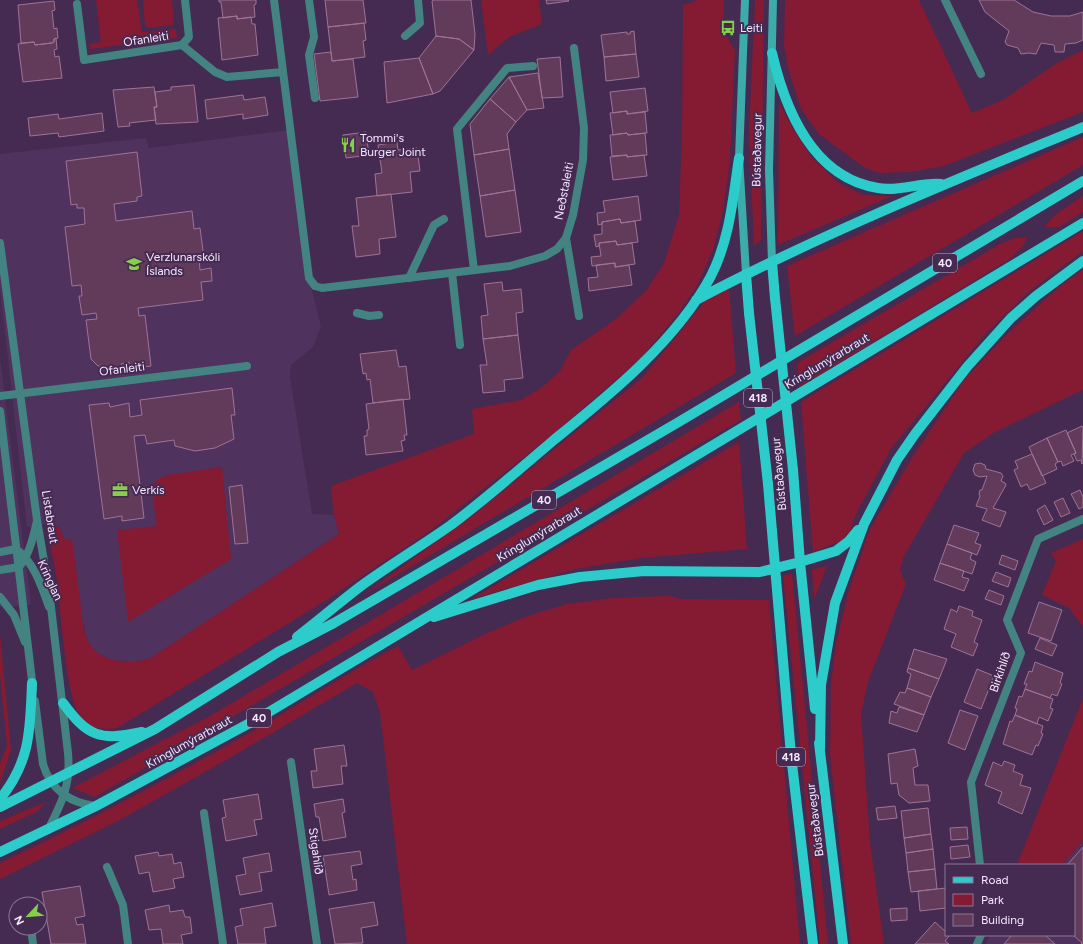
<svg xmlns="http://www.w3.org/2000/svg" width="1083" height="944" font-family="Figtree,sans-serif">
<rect width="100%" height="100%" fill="#452b52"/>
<path fill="#50325f" d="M290,130L309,278L321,327L313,347L291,365L290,377L312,514L334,515L339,534L149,659L132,662L111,660L96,652L90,645L86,636L65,539L59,527L47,524L27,527L0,288V154L146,138L149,148Z
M0,359L31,605L0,607Z
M1083,841V944H986L990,935H1074V865H1062Z"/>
<path fill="#851a33" d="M96,0H137L142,32L176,29L177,38L90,49L89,44L101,42Z
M145,0H172L174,23L172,25L148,28L145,26L143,2Z
M481,0H539L542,24L509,37L488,55Z
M696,0H724L723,30L735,51L730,160L723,212L713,250L697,286L677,315L641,358L550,437L430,531L322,603L117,728C106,730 91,729 83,720C66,703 61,613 58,587C55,566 50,545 47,524L59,527L65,539H72C75,558 77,578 80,597C81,610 82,624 86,636C95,663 126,664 149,659L339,534L334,515L331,486L474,434L472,409L521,400L541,388L560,371L571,350L616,319L646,291L664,263L679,215L682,134L683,5L694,2Z
M755,0H764L761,240L754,246L749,132Z
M785,0H919L972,113L1003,100L1057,63L1083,50V112L944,166L911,172L880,173L865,168L819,134L801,109L789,71L784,46Z
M779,101L790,124L812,158L839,183L863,195L892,196L778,245Z
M1083,137V165L795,336L787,266Z
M1083,196V212L1059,227H1044L1056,214Z
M1083,231V251L1030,291L987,332L891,449L857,512L850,531L841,541L813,552L801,402Z
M1028,237L1023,246L1010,259L799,387L797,363L1002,243L1015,238Z
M1083,269V390L995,432L964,453L904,556L900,570L906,584L868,682L861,714L870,842L884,944H851L830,755L831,685L836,643L849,590L870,529L913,456L964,380L1004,337L1059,287Z
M729,289L736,373L362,596L477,512L643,377L705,301Z
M739,402L741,420L95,797L72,788L210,716Z
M739,442L747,549L642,558L576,569L471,599Z
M222,467L231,559L128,622L117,530L157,526L152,493V487L158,479L168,475Z
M1083,539V627L1069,608L1042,595L1056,561L1051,553Z
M827,566L814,600L812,570Z
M792,574L828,944H820L783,575Z
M669,596L682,599L769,600L800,944H407L380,712L373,692L357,683L228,759L118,821L0,879V863C83,824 164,781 244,736C296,707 345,674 398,646L412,670L485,634L528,616L567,604L613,598Z
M0,634L11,750L0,783V763L7,746L0,675Z
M1083,698V841L1062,865H1017Z
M46,802L38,811L0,829V821Z"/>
<path fill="#623b5b" stroke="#9e7396" d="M219,0H256V4L254,5L255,17L237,19V16L223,18L221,2H219Z
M325,0H363L366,23L328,27Z
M434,0H471L475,34L474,50L459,39L436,36L432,1Z
M546,0H568L569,1L547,4Z
M979,0H1014L1033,12L1051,16H1070L1083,12V40L1076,43L1065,44L1064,52H1055L1054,45L1041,43L1036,54L1029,53L1021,54L1018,48L1007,45L1005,42L1009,31L985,12Z
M54,1L55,10L52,11L54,29L57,28L58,38L54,39V42L52,43L35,45L34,42L21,43L18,5Z
M237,16V19L251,17L252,24H255L258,55L222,60L218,18Z
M364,23L366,40L363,41L365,57L332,61L328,27Z
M634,31L636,54L604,57L601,35L627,32V34H630V32Z
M436,36L459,39L474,50L440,91L433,94L419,58Z
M56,38L57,49L54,50L55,57L59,56L62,78L23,82L18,44L34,42L35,45L52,43L54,42V39Z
M331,52L332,61L353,59L358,97L320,101L314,54Z
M636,54L639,77L606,81L604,57Z
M560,57L563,97L542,98L537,59Z
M419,58L433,94L387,103L384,62Z
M538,73L544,108L527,110L509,77Z
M509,77L527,110L516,122L490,99Z
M194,85L198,122L156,124L154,107H157L155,92L171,90V87Z
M154,87L157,107H154L156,120L129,123L130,126L118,127L113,90Z
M645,88L648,111L627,114V111L613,113L610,92Z
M243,95L244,100L265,97L268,115L243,119V114L207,119L205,100Z
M490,99L516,122L507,134L509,149L474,155L470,124Z
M627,111V114L645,112L647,133L628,135L627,133L613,135L610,113Z
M102,113L104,131L59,137L58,133L30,136L28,118L58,114L59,119Z
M366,132L369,155L346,158L343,135Z
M627,133L628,135L645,133L647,155L627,157V155L612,156L610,135Z
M397,142L398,150L417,148L420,171L410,172L412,192L377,196L375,174L382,173L378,145Z
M509,149L515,190L480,196L474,155Z
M137,152L142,196L137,197V201L114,204L116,221L192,211L194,229L200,228L204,258L199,259L200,270L211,268L212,281L201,282L203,300L138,308L139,316L145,315L151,366L130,369L129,362L121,364L122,367L98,366L91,359L86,320L97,319L96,313L82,315L79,296H82L81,285L72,286L65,227L85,224L84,208H77V204L71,205L66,161Z
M627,155V157L644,155L647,176L613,180L610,157Z
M515,190L521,232L486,237L480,196Z
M391,194L396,237L379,239L380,254L356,257L352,226H359L356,198Z
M638,196L641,220L621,223L620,219L602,222V224L598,225L597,213L605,212L603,201Z
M620,219L621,223L635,221L638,242L617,245L616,241L599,243V246L596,247L594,235L602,234V222Z
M616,241L617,245L632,243L635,264L615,267V263L592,266L591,257L601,256L599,243Z
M615,263V267L629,265L632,285L589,291L588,278L598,277L596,265Z
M502,282L503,291L521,289L523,312L516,313L518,335L483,339L481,316L488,315L484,284Z
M518,335L523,378L504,380L505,391L483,393L480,365H487L483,339Z
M396,350L399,367L406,366L410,399L373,403L370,379L367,380L366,373L363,374L360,354Z
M232,388L235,415H231L234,439L215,448L195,451L175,446L174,440L147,444L145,435L134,436L144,518L122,521V516L104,519L89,405L109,403L110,407L129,403L130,417L142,415L140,400Z
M403,399L407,435H404L405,440L401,441L403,451L366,455L364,436H367V430L369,429L366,404Z
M1082,426L1083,428L1082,464L1081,460L1077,461L1074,454L1076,453L1067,433Z
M1066,430L1076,453L1071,455L1074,461L1063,466L1061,461L1058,462L1047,438Z
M1047,438L1058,462L1055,464L1057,469L1042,476L1029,447Z
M1032,454L1046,483L1030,490L1027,484L1021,487L1014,470L1018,468L1015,461Z
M980,463L985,465L986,469L1001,473L1003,476L1001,481L1005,483L1006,485L993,508L1006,512L1000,527L982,520L987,509L976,506L980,496L979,494L980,490H982L987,476L980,477L975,475L973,470L975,464Z
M242,485L248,543L235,544L229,487Z
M1080,490L1083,497V507L1079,509L1071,494Z
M1063,498L1070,513L1061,517L1054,502Z
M1045,505L1053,520L1044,525L1037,510Z
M954,525L979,533L975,543L981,545L977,555L947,544Z
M947,544L972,553L970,559L976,562L972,574L940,563Z
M1002,555L1018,561L1015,570L999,564Z
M940,563L964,571L962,577L969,579L964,591L934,580Z
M996,572L1011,578L1008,587L992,581Z
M989,590L1004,596L1001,605L985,599Z
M1039,602L1062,610L1051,641L1028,633Z
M959,606L973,611L972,616L982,620L974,642L978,644L973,656L951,647L956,634L944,629L951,609L957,612Z
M1040,638L1057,645L1052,656L1035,649Z
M914,649L947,659L939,679L908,668Z
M1035,662L1063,673L1060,683L1062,684L1057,696L1052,694L1050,698L1025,689L1027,684H1024L1029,671L1032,672Z
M908,668L939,679L931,697L907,688L911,674L907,672Z
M977,669L994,676L981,709L964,702Z
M907,688L931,697L924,715L894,704L900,692L905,693Z
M1025,689L1053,699L1050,708L1053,709L1048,721L1039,717L1037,724L1015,715L1017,709L1015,708L1019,696L1022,697Z
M899,707L924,715L917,732L889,723L891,711L897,713Z
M960,710L978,716L965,750L948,743Z
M1015,715L1043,726L1041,733L1043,734L1038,746L1036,745L1032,755L1003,744L1010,721L1012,722Z
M344,745L347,766H341L343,784L313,788L311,771H317L314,749Z
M915,749L918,766L913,768L915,785H928L930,801L909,803L899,795L897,783L891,784L888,754Z
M1004,761L1015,765L1013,771L1023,775L1020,785L1031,788L1022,814L998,803L1002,792L985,785L993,762L1002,766Z
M258,794L262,819L254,820L257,835L226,841L222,818L226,817L223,800Z
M343,799L345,812L342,813L346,837L323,841L319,817H316L314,804Z
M895,806L897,818L878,820L876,808Z
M928,808L931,834L904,838L901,811Z
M967,827L968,839L951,840L950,828Z
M931,834L933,849L906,853L904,838Z
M968,845L970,857L951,859L950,847Z
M1083,847V944H1081L1082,943L1073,935L1074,865H1067Z
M933,849L935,869L908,872L906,853Z
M360,851L362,864L351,866L353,880L356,879L357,890L329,895L323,856Z
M158,852L159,856L172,854L174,864L181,862L184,877L173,879L175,888L153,892L149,872L139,874L135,856Z
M269,853L272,871L259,873L262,891L240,895L236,876L246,874L243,858Z
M935,869L937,889L911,892L908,872Z
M80,886L85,916L75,918L77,925L83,924L86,944H51L42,892Z
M946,888V908L920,911L918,891Z
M374,902L378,925L361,928L363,943L335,944L329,909Z
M272,903L276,926L264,928L266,944H238L235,927L243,925L240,909Z
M169,905L170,912L183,910L185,917H190L192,933L181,935L183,944H163L161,929L149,930L145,910Z
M907,908V920L891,921L890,909Z
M935,922L946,932V935H950L945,941L949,944H915Z
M1012,935H1045L1055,944H1004Z"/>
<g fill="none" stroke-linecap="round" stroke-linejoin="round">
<path stroke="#438381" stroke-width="8" d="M309,0L314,37L309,55L315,98
M182,45L189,37L185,0
M566,238L579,316
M452,273L460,345
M409,278L434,225L444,219
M357,313L369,316L379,315"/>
<path stroke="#438381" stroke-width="8" d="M274,0L309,278L315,286L322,288L510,266L545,256L557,249L566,238L573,215L583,160L584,128L574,48
M945,0L981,74
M77,4L84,60L182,45L215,72L227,77L283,72
M405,36L420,23L418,0
M474,270L457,129L507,68L533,66
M0,396L247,366
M0,552L16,549C34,562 42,587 49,607
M0,570L19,567C30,554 33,537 37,521
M291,762L317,944
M204,813L223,944
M980,865L971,782L1021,653L1007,620L1038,539L1083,519
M107,867L123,905L128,944
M31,928L33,944
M977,944L981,935"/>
<path stroke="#438381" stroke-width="8" d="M0,243L37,520L49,590L68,753C71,785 62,802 48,830
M0,411L33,689
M0,597L14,615L25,642
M35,701L43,764C50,789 70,803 95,806"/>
<path stroke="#3cacaa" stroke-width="8" d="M745,0L739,158L746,274
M772,262L769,170L773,0"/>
<path stroke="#2cccca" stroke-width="10" d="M772,53C785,109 813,178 878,188C899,192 920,182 941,184
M772,262L775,298
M746,274L749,313
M696,300C821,234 953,181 1083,127
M793,470L800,562L815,709
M768,484L791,755L813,944
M434,617L538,585L580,577L644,571L760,572L800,562L836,551L849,541L858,530
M297,637C319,620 340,602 361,586C390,565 421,546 451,525C487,498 521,468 555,439C611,394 677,340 711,276C730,239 733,197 739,158
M63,703C88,737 100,741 142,732
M819,743L843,944
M820,749L821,685L835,603L864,524L897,460L915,434L967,367L1011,318L1036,296L1083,261
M0,799C31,761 30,729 32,683
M0,807L155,729L278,652L334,623L677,423L1083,181
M0,852L96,806L259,718L1083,223"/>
<path stroke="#2cccca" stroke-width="10" d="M775,298L793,470
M749,313L768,484"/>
</g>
<defs>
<symbol id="bus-bare" viewBox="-9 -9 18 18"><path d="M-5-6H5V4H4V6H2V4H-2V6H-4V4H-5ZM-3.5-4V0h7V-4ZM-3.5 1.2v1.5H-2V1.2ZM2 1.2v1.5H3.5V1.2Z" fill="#87cf4b" stroke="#452b52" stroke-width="2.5" paint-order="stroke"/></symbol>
<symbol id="restaurant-bare" viewBox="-9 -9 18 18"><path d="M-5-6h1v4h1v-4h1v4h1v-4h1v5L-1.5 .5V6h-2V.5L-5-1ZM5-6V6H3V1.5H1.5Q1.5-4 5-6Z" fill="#87cf4b" stroke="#452b52" stroke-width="2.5" paint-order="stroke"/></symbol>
<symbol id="university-bare" viewBox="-9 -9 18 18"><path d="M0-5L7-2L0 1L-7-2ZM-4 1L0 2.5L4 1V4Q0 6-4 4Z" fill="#87cf4b" stroke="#452b52" stroke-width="2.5" paint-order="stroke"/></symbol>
<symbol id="office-bare" viewBox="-9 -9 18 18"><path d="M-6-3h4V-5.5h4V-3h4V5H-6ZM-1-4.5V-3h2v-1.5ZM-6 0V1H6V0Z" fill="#87cf4b" stroke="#452b52" stroke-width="2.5" paint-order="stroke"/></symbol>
</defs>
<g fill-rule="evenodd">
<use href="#bus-bare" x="717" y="17" width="22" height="22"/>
<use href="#restaurant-bare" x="337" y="134" width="22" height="22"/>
<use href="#university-bare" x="123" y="253" width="22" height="22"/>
<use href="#office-bare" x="109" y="479" width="22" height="22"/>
</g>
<g text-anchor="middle" stroke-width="4" stroke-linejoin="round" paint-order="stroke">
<g fill="#452b52" stroke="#c1aecb" stroke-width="1">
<rect x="933" y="254" width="24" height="18" rx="3"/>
<rect x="744" y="389" width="28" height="18" rx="3"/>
<rect x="532" y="491" width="24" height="18" rx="3"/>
<rect x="247" y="709" width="24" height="18" rx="3"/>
<rect x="777" y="748" width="28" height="18" rx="3"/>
</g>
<g font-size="11" font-weight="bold" fill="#f6e6ff">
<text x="945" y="267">40</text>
<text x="758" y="402">418</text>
<text x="544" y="504">40</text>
<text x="259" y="722">40</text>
<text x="791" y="761">418</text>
</g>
<g font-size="12" fill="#f6e6ff" stroke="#452b52" text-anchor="start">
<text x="740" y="32">Leiti</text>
<text x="360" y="142">Tommi's<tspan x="360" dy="14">Burger Joint</tspan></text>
<text x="146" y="261">Verzlunarskóli<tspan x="146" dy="14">Íslands</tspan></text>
<text x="132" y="494">Verkís</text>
</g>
<g font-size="12" fill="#f6e6ff" stroke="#452b52">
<text transform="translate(146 39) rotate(-9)" y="4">Ofanleiti</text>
<text transform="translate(757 150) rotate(-89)" y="4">Bústaðavegur</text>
<text transform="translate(564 191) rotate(-79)" y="4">Neðstaleiti</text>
<text transform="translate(827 361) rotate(-31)" y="4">Kringlumýrarbraut</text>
<text transform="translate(122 369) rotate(-7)" y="4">Ofanleiti</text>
<text transform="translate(779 474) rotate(-95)" y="4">Bústaðavegur</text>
<text transform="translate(50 517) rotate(81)" y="4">Listabraut</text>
<text transform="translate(539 534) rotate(-31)" y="4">Kringlumýrarbraut</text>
<text transform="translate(50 580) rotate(65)" y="4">Kringlan</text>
<text transform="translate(1000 672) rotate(-71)" y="4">Birkihlíð</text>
<text transform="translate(189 742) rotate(-29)" y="4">Kringlumýrarbraut</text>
<text transform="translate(815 820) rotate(-97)" y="4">Bústaðavegur</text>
<text transform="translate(316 851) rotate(82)" y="4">Stigahlíð</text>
</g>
</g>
<rect x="945" y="864" width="130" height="72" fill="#452b52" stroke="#8c7697"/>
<rect x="953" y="877" width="20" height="6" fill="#2cccca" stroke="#8c7697"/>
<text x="981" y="884" font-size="12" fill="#f6e6ff">Road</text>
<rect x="953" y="894" width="20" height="12" fill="#851a33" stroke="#8c7697"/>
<text x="981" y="904" font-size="12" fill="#f6e6ff">Park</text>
<rect x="953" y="914" width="20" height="12" fill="#623b5b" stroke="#8c7697"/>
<text x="981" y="924" font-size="12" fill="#f6e6ff">Building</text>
<g transform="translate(28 916) rotate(244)"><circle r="19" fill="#452b52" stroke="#8c7697"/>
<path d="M0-3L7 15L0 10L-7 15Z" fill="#87cf4b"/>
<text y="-6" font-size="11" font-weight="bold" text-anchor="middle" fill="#f6e6ff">N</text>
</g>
</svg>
